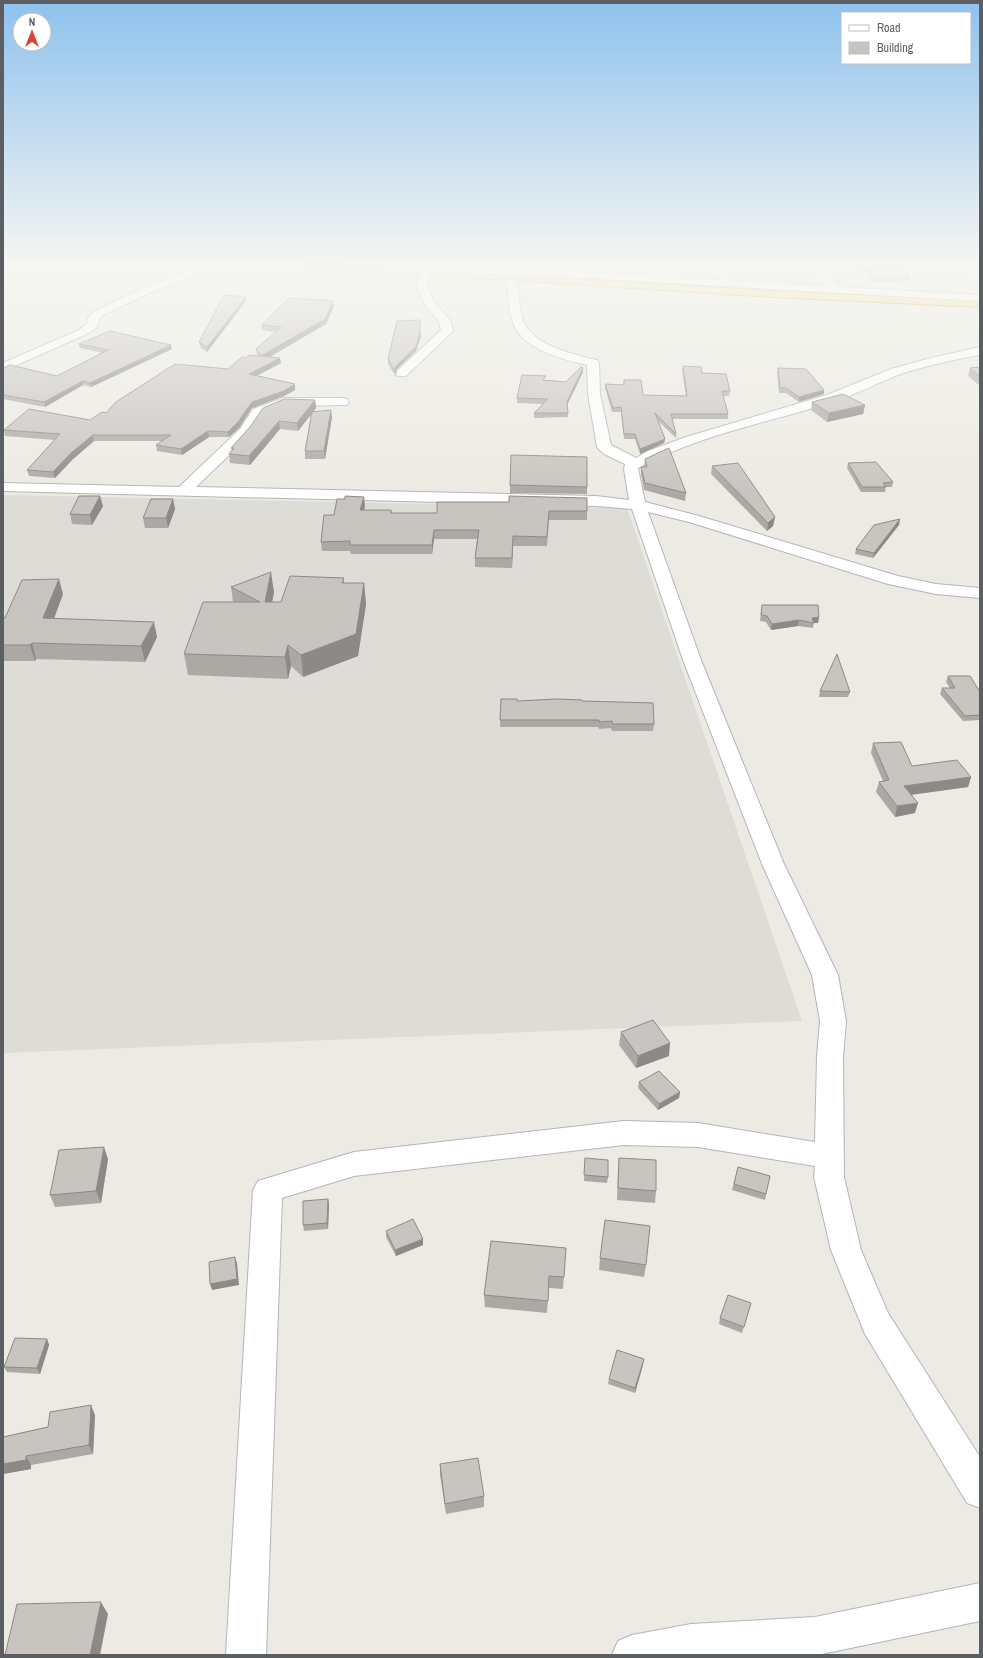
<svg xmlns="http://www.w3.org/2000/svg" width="983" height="1658" font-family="'Archivo Narrow',sans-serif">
<rect width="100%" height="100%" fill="#eceae2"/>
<path fill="#dedcd7" d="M3,495L627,508L802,1021L3,1053Z"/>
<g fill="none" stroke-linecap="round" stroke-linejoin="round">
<defs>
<path id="street" d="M208,264H221L220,266L156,290L101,316L96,328L87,334L3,371V363L79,330L87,324L88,318L93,312L148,286Z
M381,264H433L721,280L713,264H723L732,281L826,286L801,264H812L840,287L980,295V301L513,274L516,277C518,289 520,313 524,323C535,346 575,355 597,360L599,363L600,394L611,445L636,458L648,451L686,437L827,395L891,369L931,358L980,347V355C952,360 924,366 898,375C877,383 857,394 836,401C771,422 698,435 638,468L645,502L699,516L898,576L936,584L980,588V598L936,594L888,584L689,522L648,512L701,660L784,864L838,975L846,1021L843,1057L844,1177L861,1250L888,1313L980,1457V1508L967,1503L865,1334L831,1250L814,1177L815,1166L698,1147L624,1145L354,1176L282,1198L266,1655H226L253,1190L258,1181L354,1152L624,1121L698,1123L815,1142L817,1057L820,1021L812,975L762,864L683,660L632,509L596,506L3,491V483L179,487L240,429L253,409L283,398H342L347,399L349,402L347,405L285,406L263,415L250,435L196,487L596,496L629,500L624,469L625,464L604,454L597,447L588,394L587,365C562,359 523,350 513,323C508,310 508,290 506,277L510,274L430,270L432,272L427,286L434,302L451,321L453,331L406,376H398L396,373L398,370L441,330L439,322L424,303L417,286L422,272L425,269L386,267Z
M959,264H970L980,273V281L976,280Z
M980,1583V1621L817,1655H612L618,1641L632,1635L691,1624L815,1617Z"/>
<path id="highway" d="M299,264H346L772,291L980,301V307L772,297L304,267Z"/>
</defs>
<use href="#street" stroke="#b3b5b9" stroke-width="2"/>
<use href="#highway" stroke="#da9914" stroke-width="2"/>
<use href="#street" fill="#fff" fill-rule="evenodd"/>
<use href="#highway" fill="#f3d992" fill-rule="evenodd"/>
</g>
<path fill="#aca9a5" d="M700,264H713L712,266H701Z
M724,264H745L744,266H726Z
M820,264H899L910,276L909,281L874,282L858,266L824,267Z
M972,264H980V271Z
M246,297V301L207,352L200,347L199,342Z
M334,306L326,324L270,357L281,363L257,376L295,390L284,396L252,408L239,428L229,437H209L182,455L157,451L156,445L162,441H94L73,459L55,478L29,476L27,470L55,440L5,436L4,430L90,420L106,413L228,369L246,358L258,356L257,354L256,349L276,332L262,330V325Z
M420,320L421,336L416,351L397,369L396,371V377L388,364V359Z
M79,344L172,349L91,387L83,385L45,407L3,399V368L57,376L102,353L80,348Z
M683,366L702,373L730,391L729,396H723L728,414V419H672L676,434V438L658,421L665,439L664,443L640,454L635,439H624L621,412H612L605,388V384L623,385L624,380L643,395L686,396L682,371Z
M980,367V386L968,376L970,368Z
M583,368V372L567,405L568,413V417L534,418V413L543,404L517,403V398L546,380L566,382Z
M778,368L824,390V394L799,402L786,393H779L777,372Z
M315,400L316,408L314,411L332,417L325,459H305V451L311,415L298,431L280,429L250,465L230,463L229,454L232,451L231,448Z
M812,402L865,405L863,414L827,422L811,410Z
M645,459L686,493L685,501L644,490L641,474V467H644Z
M848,463L893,482L892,487H886L885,492H861L847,468Z
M712,466L775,517L773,526L767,531L711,474Z
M510,485L587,487V494L510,493Z
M173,499L175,509L168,528H145L143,518Z
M437,502L587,511V520H549L547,546H513L512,568L475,567V558L477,539H434L432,554H351L350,551H322L321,542L334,515L365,506L364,510H391L392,513H437Z
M103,506L92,525L72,524L70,514Z
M900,519L899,525L873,558L855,554L856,549Z
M344,578V583H364L366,604L358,656L303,677L291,666L288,679L188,675L184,654L233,602L231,587L274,592L272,602H281Z
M63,594L54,619L157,637L145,662L36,659L35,661H3V618H5Z
M762,605L819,617L818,623H814L813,628L798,626L771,630L766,622L760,621Z
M948,676L980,692V720L963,721L940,694L942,688H950L946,682Z
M820,691L850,692L848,697H819Z
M501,699L517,701H582L654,724L653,731H612L611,728L599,729L598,727H500Z
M873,743L912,766L971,777L968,787L911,795L915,813L895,817L876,792L879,782L883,781L871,753Z
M621,1032L669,1056L636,1068L619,1045Z
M639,1082L680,1092L679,1098L658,1110L638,1088Z
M585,1158L608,1177L607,1183L584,1181Z
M619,1158L656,1191L655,1203L617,1200L618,1170Z
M108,1159L101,1203L55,1207L50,1195Z
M738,1167L770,1176L765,1200L732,1190Z
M328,1199L329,1205L328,1229L304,1231L303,1225Z
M386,1231L423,1239V1245L396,1256L386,1237Z
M566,1248L563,1289L549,1288L547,1313L485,1307L484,1295Z
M600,1258L646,1265L644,1277L599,1270Z
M751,1303L742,1333L719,1324L720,1318Z
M47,1339L49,1345L40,1374L7,1372L4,1367Z
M643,1365L635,1393L608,1384L609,1379Z
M95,1415L93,1454L31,1465V1469L3,1474V1437L48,1427Z
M440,1464L484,1496V1507L446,1514L440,1475Z"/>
<path fill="#8c8986" d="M246,297V301L207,352V347Z
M333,301L334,306L326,324L262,361L261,356Z
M420,332L421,336L416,351L397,369L395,371V368Z
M171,345L172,349L91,387L90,383Z
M280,358L281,363L250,379L249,374Z
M583,368V372L566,407L567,402Z
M83,381V385L45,407L44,402Z
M295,384V390L284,396L252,408L239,428L229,437L228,432L252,402Z
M824,390V394L799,402V397Z
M315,400L316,408L298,431L297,423Z
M865,405L863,414L827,422L829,413Z
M331,410L332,417L325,459L324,451Z
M279,421L280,429L250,465L249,456Z
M208,431L209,437L182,455L181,449Z
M93,435L94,441L73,459L55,478L53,472L71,453Z
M665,439L664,443L640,454V449Z
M100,496L103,506L92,525L90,515Z
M364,497L365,506L361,520L360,510Z
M173,499L175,509L168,528L166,518Z
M775,517L773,526L767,531L768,523Z
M900,519L899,525L873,558L874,553Z
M434,530V539L432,554V545Z
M513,536V546L512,568V558Z
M271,572L274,592L268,623L265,602Z
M59,579L63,594L48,634L43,618Z
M364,583L366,604L358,656L303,677L301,655Z
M819,617L818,623H814L812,618Z
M799,620L798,626L771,630L772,624Z
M154,622L157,637L145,662L141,646Z
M32,643L36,659L35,661L30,645Z
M288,645L291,666L288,679L285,657Z
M971,777L968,787L901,796L904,786Z
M918,803L915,813L895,817L897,806Z
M670,1043L669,1056L636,1068L638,1056Z
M680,1092L679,1098L658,1110L659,1104Z
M104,1147L108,1159L101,1203L96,1191Z
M328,1199L329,1205L328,1229L327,1223Z
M423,1239V1245L396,1256L395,1250Z
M235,1257L237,1263L239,1285L212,1290L210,1284Z
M47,1339L49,1345L40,1374L37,1368Z
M644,1359L643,1365L635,1393V1388Z
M91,1405L95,1415L93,1454L89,1445Z
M26,1456L31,1465V1469L3,1474V1464Z
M101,1602L108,1614L100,1655H90Z"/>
<path fill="#c8c4c0" stroke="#8c8986" d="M862,264H899L910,276H875Z
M224,295L246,297L207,347L199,342Z
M289,298L333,301L325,319L261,356L280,358L249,374L295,384L284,391L252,402L238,422L228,432L208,431L181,449L156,445L171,435H93L71,453L53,472L27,470L60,434L4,430L29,409L90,420L102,412L106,413L116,402L175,364L228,369L242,357L246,358L249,355L261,356L256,349L281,327L262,325Z
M420,320V332L416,347L397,365L395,368L396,373L388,359L397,321Z
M110,331L171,345L90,383L83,381L44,402L3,395V368L10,365L57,376L108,350L79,344Z
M683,366L701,367L702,373L726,374L730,391H722L728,414H671L676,434L655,413L665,439L640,449L635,434H624L621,407L613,408L605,384L624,385V380H641L643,395L687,396Z
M581,367L583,368L567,402L568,413H534L548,399L517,398L522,375L546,376L543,380L566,382Z
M980,367V376L970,368Z
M778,368L806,369L824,390L799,397L786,388H780Z
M843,394L865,405L829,413L812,402Z
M284,399L315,400L297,423L279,421L249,456L229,454L234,448H231L250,427L263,408Z
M331,410L324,451H305L312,412Z
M669,448L686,493L645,483L641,467H647L645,459Z
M511,455L587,457V487L510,485Z
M876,462L893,482L883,483L886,487H862L848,463Z
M738,463L775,517L768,523L712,466Z
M79,496H100L90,515L70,514Z
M345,496L364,497L360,510H391V513H437V502H509V496L587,498V511H549L547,537L513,536L512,558H475L479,530H434L432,545H350V541L321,542L324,515H334L337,499H345Z
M151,499H173L166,518H143Z
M900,519L874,553L856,549L874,525Z
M271,572L265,602H281L290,576L344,578L342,583H364L356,634L301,655L288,645L285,657L184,654L203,602H260L231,587Z
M59,579L43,618L154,622L141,646L32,643L30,645H3V618H5L22,580Z
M762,605H818L819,617L812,618L814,623L799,620L772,624L767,616L761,615Z
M837,654L850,692L820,691Z
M948,676H970L980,692V715L965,716L942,688H955Z
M501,699H517V701L557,699L582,700V701L653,703L654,724H613L612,721L599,722V720H500Z
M901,742L912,766L957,760L971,777L904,786L918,803L897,806L879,782L889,780L873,743Z
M653,1020L670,1043L638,1056L621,1032Z
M659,1071L680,1092L659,1104L639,1082Z
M104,1147L96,1191L50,1195L59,1150Z
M585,1158L608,1160V1177L584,1175Z
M619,1158L656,1160V1191L618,1188Z
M738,1167L770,1176L766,1194L734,1184Z
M328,1199L327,1223L303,1225V1201Z
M413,1219L423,1239L395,1250L386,1231Z
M605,1220L650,1226L646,1265L600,1258Z
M491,1241L566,1248L564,1277L549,1276L548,1301L484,1295Z
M235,1257L237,1279L210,1284L209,1262Z
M728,1295L751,1303L744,1327L720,1318Z
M15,1338L47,1339L37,1368L4,1367Z
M617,1350L644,1359L635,1388L609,1379Z
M91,1405L89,1445L26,1456V1460L3,1464V1437L48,1427L50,1412Z
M478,1458L484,1496L445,1504L440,1464Z
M101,1602L90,1655H5L17,1604Z"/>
<linearGradient id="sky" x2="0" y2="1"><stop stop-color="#8ec2ee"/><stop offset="0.53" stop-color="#f6f6f2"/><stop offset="1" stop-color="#f6f6f2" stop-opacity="0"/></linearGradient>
<rect width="983" height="496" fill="url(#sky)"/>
<rect width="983" height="1658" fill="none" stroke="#5b5e62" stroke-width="8"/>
<rect x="841" y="12" width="130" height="52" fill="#ffffff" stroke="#bdbfc0"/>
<rect x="849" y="25" width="20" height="6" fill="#ffffff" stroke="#bdbfc0"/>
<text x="877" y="32" font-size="12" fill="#5b5e62">Road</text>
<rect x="849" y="42" width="20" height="12" fill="#c8c4c0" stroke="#bdbfc0"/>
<text x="877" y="52" font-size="12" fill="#5b5e62">Building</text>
<g transform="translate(32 32)"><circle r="19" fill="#ffffff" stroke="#bdbfc0"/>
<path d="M0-3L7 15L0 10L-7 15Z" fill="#d9453b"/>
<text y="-6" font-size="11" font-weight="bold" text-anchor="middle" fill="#5b5e62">N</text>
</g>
</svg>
